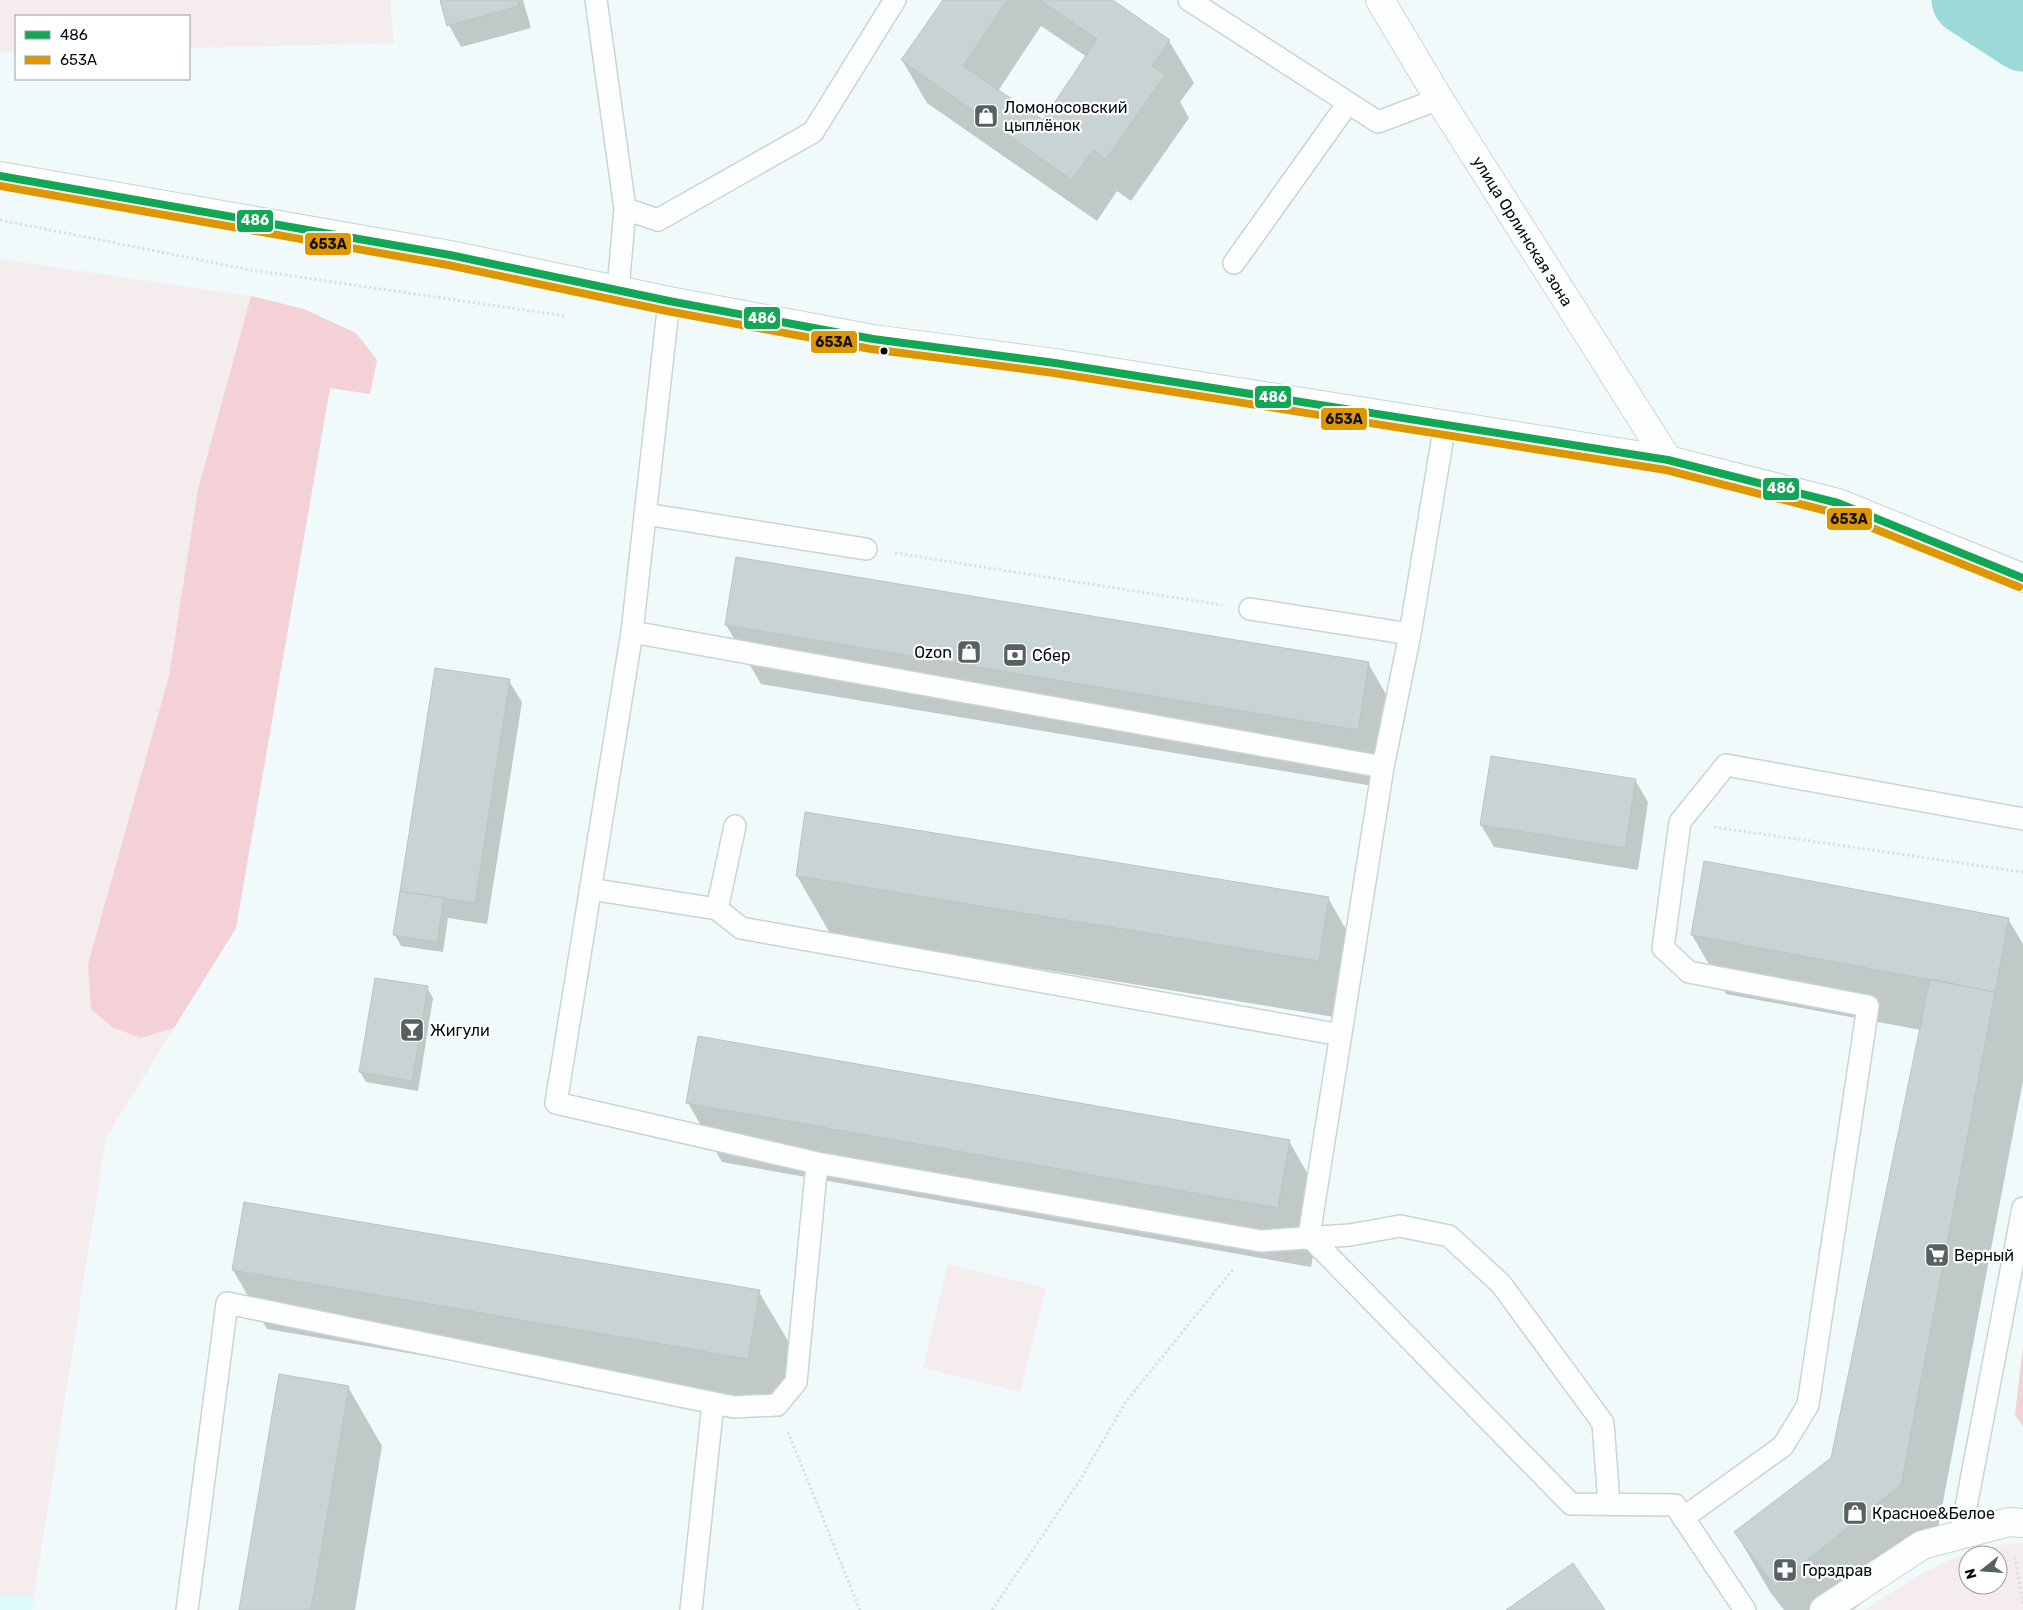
<svg xmlns="http://www.w3.org/2000/svg" width="2023" height="1610" font-family="Rubik,sans-serif">
<rect width="100%" height="100%" fill="#f1fafa"/>
<path fill="#dafbf9" d="M0,1595L34,1597L32,1610H0Z"/>
<path fill="#f5ecee" fill-rule="evenodd" d="M0,0H390L394,43L189,48V16H16V52L0,53Z
M0,259L251,296L198,489L169,676L141,1038L174,1028L106,1138L34,1597L0,1595Z
M948,1264L1046,1288L1020,1392L923,1368Z
M2023,1543V1610H1865C1913,1577 1963,1545 2023,1543ZM1968,1555H1998V1585H1968Z"/>
<path fill="#f3d1d7" d="M251,296L304,309L356,333L377,360L370,394L330,388L236,928L174,1028L141,1038L112,1027L91,1009L88,964L169,676L198,489Z
M2023,1346V1427L2015,1415Z"/>
<path fill="#0003" fill-rule="evenodd" d="M441,0H523L531,28L461,47L449,25Z
M945,0H1111L1169,41L1194,83L1180,102L1189,118L1131,201L1117,191L1097,221L927,103L902,60ZM1041,26L1087,57L1043,122L998,91Z
M726,625L1368,663L1402,722L1391,789L761,684Z
M509,681L522,702L487,924L448,918L443,952L401,946L395,935Z
M1635,780L1648,802L1638,870L1494,847L1481,825Z
M797,876L1328,898L1362,957L1353,1020L831,935Z
M2008,919L2023,944V1081L1935,1544L1853,1610H1784L1770,1592L1736,1533L1832,1459L1921,1030L1726,994L1692,935Z
M427,988L433,998L418,1091L366,1082L360,1072Z
M688,1103L1289,1141L1323,1201L1311,1267L722,1162Z
M233,1270L759,1292L794,1351L782,1417L267,1329Z
M348,1387L382,1446L355,1610H240Z"/>
<g fill="none" stroke-linecap="round" stroke-linejoin="round">
<path stroke="#9cdad7" stroke-width="69" d="M1966,0L2023,37"/>
</g>
<path fill="#c8d4d4" stroke="#b9c5c4" d="M440,0H517L519,6L447,26Z
M943,0H1007L963,66L1043,120L1097,39L1040,0H1113L1170,40L1152,66L1165,75L1106,159L1093,150L1072,180L901,60Z
M736,557L1369,662L1358,730L725,625Z
M435,668L510,679L475,903L400,891Z
M1491,756L1636,779L1625,848L1480,825Z
M805,812L1329,897L1319,961L796,876Z
M1704,861L2009,918L1995,992L1691,935Z
M400,891L444,898L437,942L393,935Z
M375,978L428,986L412,1081L359,1072Z
M1930,979L1995,992L1901,1485L1775,1586L1734,1532L1831,1458Z
M698,1036L1290,1140L1278,1208L686,1103Z
M244,1202L760,1290L748,1359L232,1270Z
M279,1374L349,1386L311,1610H239Z
M1573,1563L1605,1610H1506Z"/>
<g fill="none" stroke-linecap="round" stroke-linejoin="round">
<defs>
<path id="service" d="M596,0L625,209
M1189,0L1378,122L1439,99
M1234,263L1348,103
M618,289L625,209L658,220L813,132L895,0
M669,301L632,632L556,1103L817,1163L1261,1241L1350,1235L1400,1226L1449,1236L1501,1284L1603,1423L1609,1504
M645,514L866,549
M1250,609L1410,634
M632,632L1383,767
M590,889L717,909L741,928L1341,1035
M717,909L735,826
M1309,1236L1383,767L1410,634L1445,424
M1309,1236L1571,1504L1675,1505L1745,1610
M1683,1518L1783,1446L1808,1405L1868,1006L1689,972L1663,948L1680,822L1726,765L2023,819
M1961,1533L2023,1208
M187,1610L227,1303L734,1407L777,1405L796,1382L817,1163
M691,1610L713,1403"/>
<path id="minor" d="M1380,0L1439,99L1668,460
M1824,1610L1922,1545L2009,1522L2023,1523"/>
<path id="secondary" d="M0,176L450,255L669,301L873,339L1055,363L1668,460L1838,503L2023,578"/>
</defs>
<use href="#service" stroke="#c9d5d5" stroke-width="24"/>
<use href="#minor" stroke="#c9d5d5" stroke-width="30"/>
<use href="#secondary" stroke="#c9d5d5" stroke-width="30"/>
<path stroke="#dde0e0" stroke-width="3" stroke-dasharray="2.5 2.5" stroke-linecap="butt" d="M0,220L251,270L565,316
M895,553L1222,605
M1714,827L2023,872
M788,1432L860,1610
M2015,1557L2023,1605
M992,1610L1080,1480L1125,1403L1234,1268"/>
<use href="#service" stroke="#fdfefe" stroke-width="21"/>
<use href="#minor" stroke="#fdfefe" stroke-width="28"/>
<use href="#secondary" stroke="#fdfefe" stroke-width="28"/>
<defs>
<path id="bus-1" d="M0,176L450,255L669,301L873,339L1055,363L1668,460L1838,503L2023,578"/>
<path id="bus-2" d="M0,186L448,265L667,311L871,349L1054,373L1666,470L1835,513L2019,587"/>
</defs>
<use href="#bus-1" stroke="#fff" stroke-width="11"/>
<use href="#bus-2" stroke="#fff" stroke-width="11"/>
<use href="#bus-1" stroke="#10a855" stroke-width="8"/>
<use href="#bus-2" stroke="#de9701" stroke-width="8"/>
</g>
<defs>
<symbol id="shop-square" viewBox="-11 -11 22 22"><rect x="-9" y="-9" width="18" height="18" rx="4" fill="#566161" stroke="#fff"/><path d="M-5-2.5h2.3a2.7 3.5 0 0 1 5.4 0H5L5.5 6h-11ZM-1.5-2.5h3a1.5 2.3 0 0 0-3 0Z" fill="#fff"/></symbol>
<symbol id="bank-square" viewBox="-11 -11 22 22"><rect x="-9" y="-9" width="18" height="18" rx="4" fill="#566161" stroke="#fff"/><path d="M-6-4H6V4H-6ZM0-2.3a2.3 2.3 0 1 0 0 4.6a2.3 2.3 0 1 0 0-4.6Z" fill="#fff"/></symbol>
<symbol id="bar-square" viewBox="-11 -11 22 22"><rect x="-9" y="-9" width="18" height="18" rx="4" fill="#566161" stroke="#fff"/><path d="M-6-5H6L.8 .8V4.5H3.5V6h-7V4.5H-.8V.8Z" fill="#fff"/></symbol>
<symbol id="supermarket-square" viewBox="-11 -11 22 22"><rect x="-9" y="-9" width="18" height="18" rx="4" fill="#566161" stroke="#fff"/><path d="M-6-5.5h2.5l.6 2H6L4.5 2H-2.5L-4.4-4H-6ZM-1.5 3.2a1.3 1.3 0 1 0 .1 0ZM3 3.2a1.3 1.3 0 1 0 .1 0Z" fill="#fff"/></symbol>
<symbol id="pharmacy-square" viewBox="-11 -11 22 22"><rect x="-9" y="-9" width="18" height="18" rx="4" fill="#566161" stroke="#fff"/><path d="M-2-6h4v4h4v4h-4v4h-4v-4h-4v-4h4Z" fill="#fff"/></symbol>
</defs>
<g fill-rule="evenodd">
<use href="#shop-square" x="972" y="102" width="28" height="28"/>
<use href="#shop-square" x="955" y="638" width="28" height="28"/>
<use href="#bank-square" x="1001" y="641" width="28" height="28"/>
<use href="#bar-square" x="398" y="1016" width="28" height="28"/>
<use href="#supermarket-square" x="1923" y="1241" width="28" height="28"/>
<use href="#shop-square" x="1841" y="1499" width="28" height="28"/>
<use href="#pharmacy-square" x="1771" y="1556" width="28" height="28"/>
</g>
<circle fill="#020e0e" stroke="#fff" stroke-width="2" cx="884" cy="351" r="4.5"/>
<g text-anchor="middle" stroke-width="4.5" stroke-linejoin="round" paint-order="stroke">
<g font-size="16" fill="#020e0e" stroke="#fff" text-anchor="start">
<text x="1004" y="113">Ломоносовский<tspan x="1004" dy="18">цыплёнок</tspan></text>
<text x="952" y="658" text-anchor="end">Ozon</text>
<text x="1032" y="661">Сбер</text>
<text x="430" y="1036">Жигули</text>
<text x="1954" y="1261">Верный</text>
<text x="1872" y="1519">Красное&amp;Белое</text>
<text x="1802" y="1576">Горздрав</text>
</g>
<g font-size="16" fill="#020e0e" stroke="#fff">
<text transform="translate(1523 231) rotate(58)" y="6">улица Орлинская зона</text>
</g>
</g>
<g stroke="#fff" stroke-width="2">
<rect x="236" y="209" width="38" height="24" rx="5" fill="#10a855"/>
<rect x="304" y="232" width="48" height="24" rx="5" fill="#de9701"/>
<rect x="743" y="306" width="38" height="24" rx="5" fill="#10a855"/>
<rect x="810" y="330" width="48" height="24" rx="5" fill="#de9701"/>
<rect x="1254" y="385" width="38" height="24" rx="5" fill="#10a855"/>
<rect x="1320" y="407" width="48" height="24" rx="5" fill="#de9701"/>
<rect x="1762" y="477" width="38" height="24" rx="5" fill="#10a855"/>
<rect x="1826" y="507" width="47" height="24" rx="5" fill="#de9701"/>
</g>
<g font-size="14" text-anchor="middle" font-weight="bold" fill="#fff">
<text x="255" y="225">486</text>
<text x="762" y="323">486</text>
<text x="1273" y="402">486</text>
<text x="1781" y="493">486</text>
</g>
<g font-size="14" text-anchor="middle" font-weight="bold" fill="#111">
<text x="328" y="249">653А</text>
<text x="834" y="347">653А</text>
<text x="1344" y="424">653А</text>
<text x="1849" y="524">653А</text>
</g>
<rect x="15" y="15" width="175" height="65" fill="#ffffff" stroke="#9a9f9f"/>
<rect x="25" y="31" width="25" height="8" fill="#10a855" stroke="#9a9f9f"/>
<text x="60" y="40" font-size="15" fill="#020e0e">486</text>
<rect x="25" y="56" width="25" height="8" fill="#de9701" stroke="#9a9f9f"/>
<text x="60" y="65" font-size="15" fill="#020e0e">653А</text>
<g transform="translate(1983 1570) rotate(253)"><circle r="24" fill="#ffffff" stroke="#9a9f9f"/>
<path d="M0-4L9 19L0 12L-9 19Z" fill="#566161"/>
<text y="-8" font-size="14" font-weight="bold" text-anchor="middle" fill="#020e0e">N</text>
</g>
</svg>
